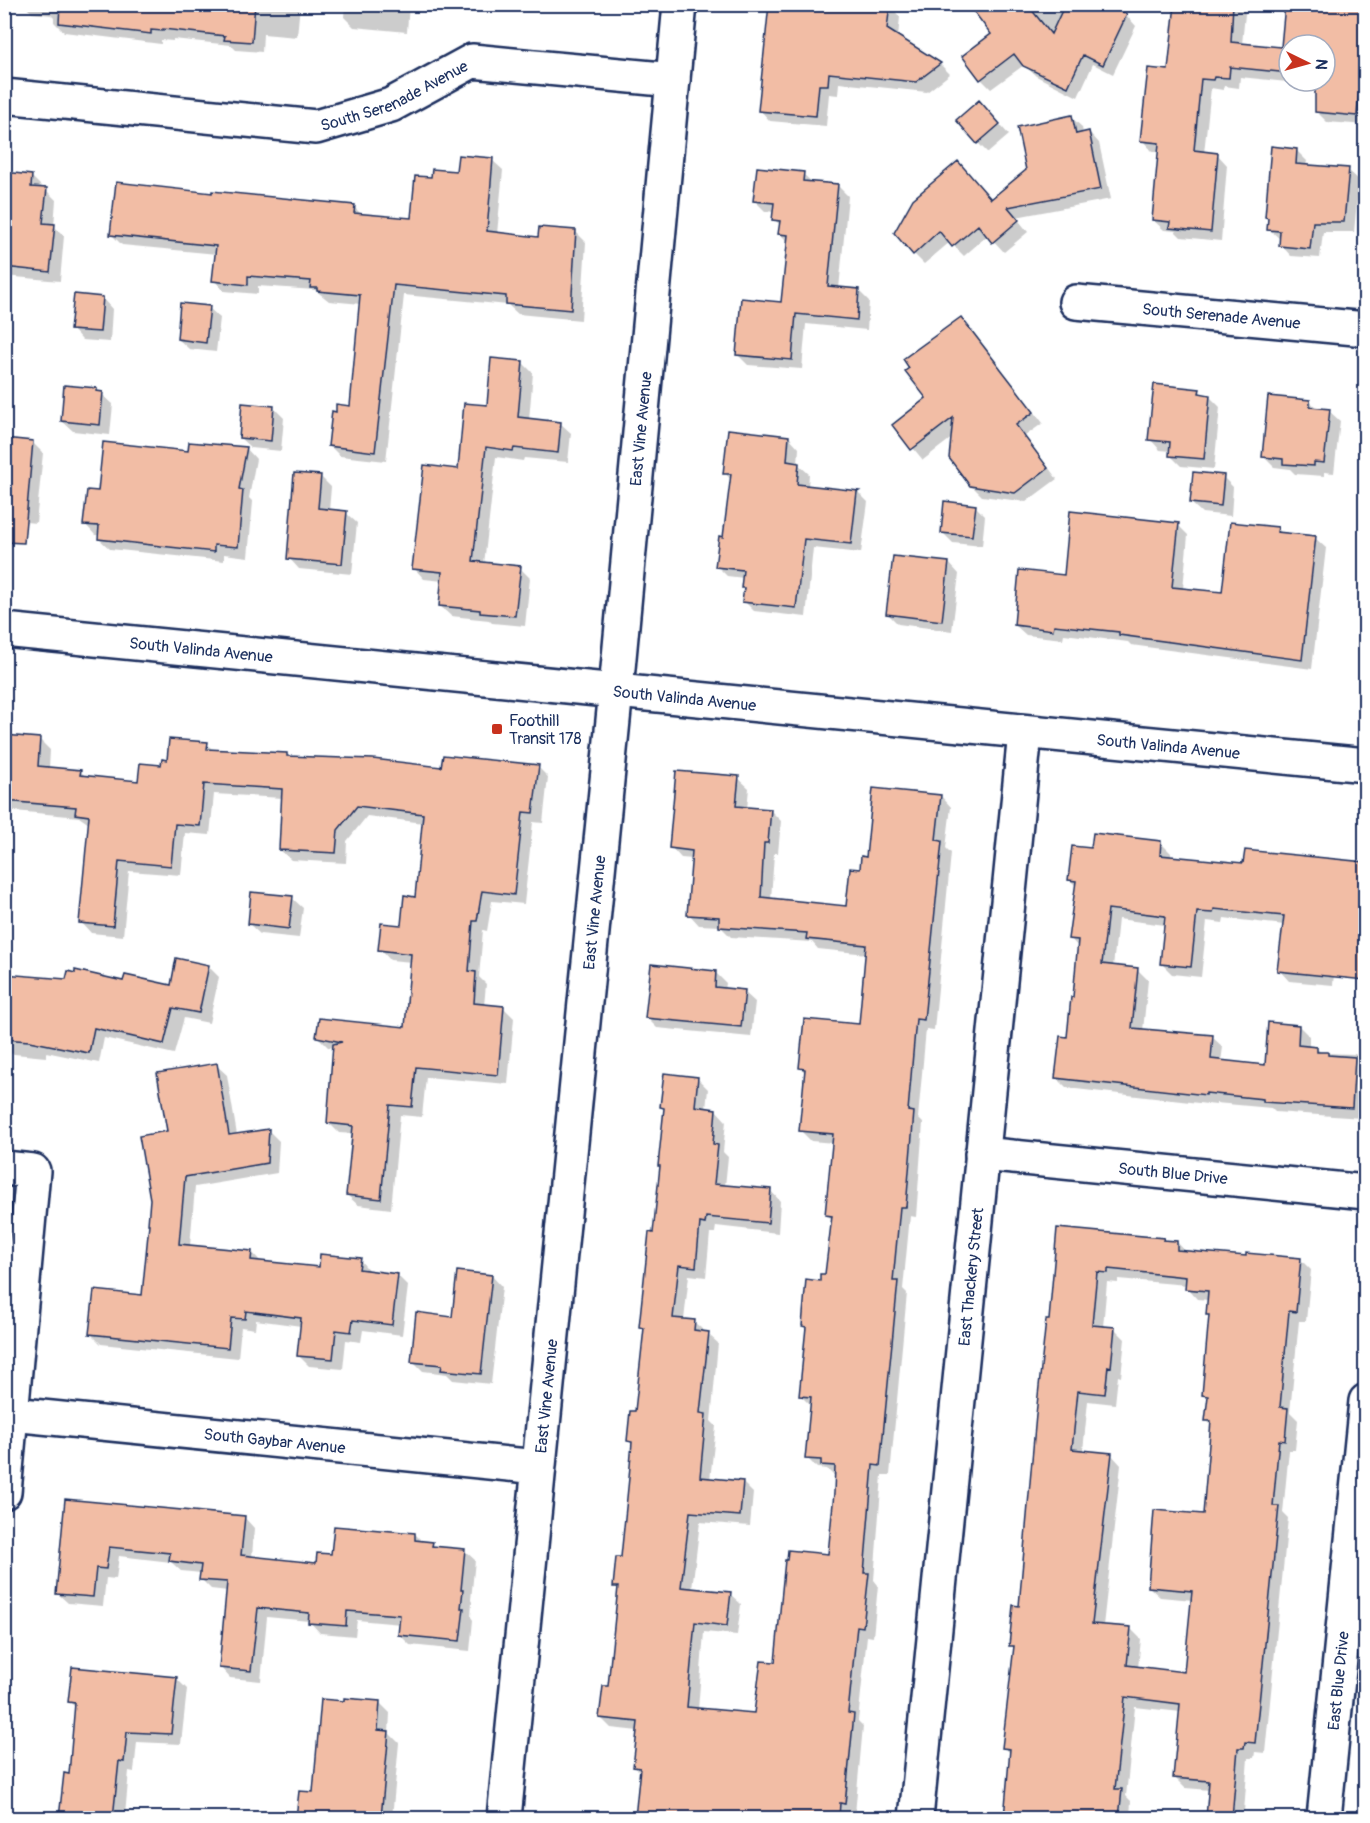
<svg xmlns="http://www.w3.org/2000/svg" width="1370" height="1823" font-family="Pangolin,sans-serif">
<rect width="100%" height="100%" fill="#fff"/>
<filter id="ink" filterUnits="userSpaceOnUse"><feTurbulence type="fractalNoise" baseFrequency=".0167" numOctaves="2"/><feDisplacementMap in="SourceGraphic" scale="12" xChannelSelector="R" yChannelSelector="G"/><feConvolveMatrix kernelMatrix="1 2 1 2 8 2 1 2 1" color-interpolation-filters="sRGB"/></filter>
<g filter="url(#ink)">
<path fill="#0003" fill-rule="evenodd" d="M23,4H300L297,37L263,34L262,52L236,50L231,45L173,39V41L161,40V44L64,32L54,22V18L51,15L32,13Z
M345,4H409L407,32L354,27L344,17Z
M970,4H1104L1126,15L1136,26L1113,74L1093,64L1078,97L1036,76L1024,65L991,89L981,79L994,35Z
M1177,4H1246L1242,44L1282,49L1287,4H1366V125L1327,122L1316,111L1317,85L1240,77L1239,88L1224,86L1223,90L1211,88L1204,153L1217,154L1227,165L1221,241L1181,237L1175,231L1164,230L1153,220L1160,151H1152L1142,140L1169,72ZM1289,45H1325V81H1289Z
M890,6L900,17L898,37L940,64L950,74L927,92L839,83L838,95L829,94L826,126L770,121L760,110Z
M989,112L1009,135L988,153L978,143Z
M1071,117L1082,127L1083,134L1089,132L1099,143L1111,199L1016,217L1028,232L1004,252L988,235L964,256L950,242L924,264L914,254V200L992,201L1028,171Z
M1296,150L1307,161L1306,166L1348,170L1359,180L1354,232H1323L1320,258L1291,256L1281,245V240L1269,229V220L1266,217Z
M492,160L503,170L497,234L539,238L576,232L586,242L581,320L518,314L508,305L404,295L386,461L340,456L330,446L352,408L361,304L329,301L315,290L258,286V294L224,291L214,280L217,254L122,245L111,234L213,195L354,207L362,215L412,219L433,179Z
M4,171L31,176L42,187V189L46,190L56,200L54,226L64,236L60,281L4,276Z
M803,174L813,183L838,186L848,196L839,289L859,291L869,301L867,330L806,324L802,369L748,365L737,354L782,303L789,243L780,234L781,226L774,219L775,212L765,211L755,201Z
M102,298L112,309L110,342L82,340L72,329Z
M209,308L220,318L216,352L189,349L178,339Z
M961,319L971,329L1043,423L1025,436L1057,479L1026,502L982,496L971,485L953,437L923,460L894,425L928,399Z
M523,363L533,373L529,420L560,423L571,433L568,462L524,458L523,461L496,457L484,564L520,568L530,578L525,626L492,623L489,620L451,616L440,606L443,581L424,579L414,568L488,407Z
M96,389L113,404L110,435L73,431L62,421Z
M1199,390L1204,396H1209L1220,407L1214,469L1181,466L1170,455L1171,451L1160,450L1150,439Z
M1310,401L1318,410L1329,411L1340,421L1334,473L1324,472V476L1295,474L1290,469L1274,467L1264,457Z
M273,407L284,418L281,451L251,448L240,438Z
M789,437L799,448L798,464L809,474L808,487L858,492L868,502L861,553L813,548L806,617L754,611L744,601V578L727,576L717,566L725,538L731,480L725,473Z
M33,443L43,453L36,523L4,520Z
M246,448L256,459L249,498L253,502L248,557L224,554V561L110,549L99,539L100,535H95L85,524L190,452Z
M321,477L331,487L329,511L346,513L357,523L352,574L299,569L289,558Z
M1223,477L1233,487L1231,516L1202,513L1191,503Z
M975,506L985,516L982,546L953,543L943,533Z
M1178,525L1188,535L1183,589L1223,594L1277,528L1283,534L1315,538L1326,548L1312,669L1131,645L1128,642L1064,634L1063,639L1026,635L1015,625L1066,577Z
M949,563L959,574L952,631L898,624L887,613Z
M4,736L40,740L50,750L49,769L80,771L86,777L140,783L168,761L207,744L214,751L287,755L290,758L443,769L538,767L548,777L543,823L533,822L524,904L492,901L487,931L483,930L479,977L486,984L484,1006L503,1007L514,1018L508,1084L426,1077L422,1117L400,1115L391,1209L358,1205L347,1195L354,1134L339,1133L328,1122L334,1048L328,1047L317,1036L406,1029L412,962L390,960L380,949L403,927L416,898L424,823L367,816L347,841L346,863L291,860L280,850L283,798L214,794L210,835L185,833L181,875L129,871L123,936L91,933L81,922L89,824L79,817L4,810Z
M738,778L749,788L747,809L771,811L781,821L778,853H774L771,900L847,907L868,858L941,796L951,807L946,848L951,853L934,1030L926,1029L918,1118L923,1123L916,1217L910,1216L903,1289L907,1293L890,1475H882L874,1580L878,1585L873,1637L867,1636L858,1721L863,1726L855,1814L850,1813V1818H777L773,1815L705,1806L704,1818H636L641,1773L635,1767L638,1731L611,1728L601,1718L609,1688L619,1591L615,1586L623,1559L634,1446L628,1440L636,1413L645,1331L640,1327L654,1235L665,1110L662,1107L697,1078L708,1089L706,1109L716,1110L726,1121L723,1152L728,1157L725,1186L770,1190L780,1201L778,1233L716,1226L715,1233H710L706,1277L689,1275L684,1320L694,1322L718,1343L711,1421L716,1426L710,1480L742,1482L753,1493L750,1526L700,1522L692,1589L730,1594L741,1604L737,1635L704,1632L698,1710L756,1715L777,1664L829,1555L836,1475H833L827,1469L817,1468L807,1458L811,1406L801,1396L807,1329L803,1326L821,1282L826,1276L833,1220L827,1215L834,1143L811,1141L800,1130L806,1074L801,1068L860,1026L867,954L818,949L812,942L731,937L720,926L699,925L689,914L693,859L681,858L671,847Z
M1161,843L1171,853V857L1244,864L1343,870L1333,985L1289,981L1279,970L1284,925L1224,918L1223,923L1207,921L1201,977L1172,974L1161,963L1165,925L1118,919L1113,967L1137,969L1148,980L1143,1031L1212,1037L1223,1047L1221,1062L1267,1067L1299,1026L1309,1036V1047L1316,1048L1322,1053L1355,1054L1366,1064L1362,1118L1275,1112L1271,1108L1216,1103V1105L1067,1088L1057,1078L1068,1039L1075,998L1079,948L1070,938L1076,886L1070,880L1092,849Z
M292,898L303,908L299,938L260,934L249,924Z
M208,966L219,977L209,1023L184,1018L174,1054L104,1038L99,1063L46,1052V1057L4,1053V975L67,981L172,986Z
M716,973L726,983L725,990L744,992L755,1002L751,1037L657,1028L647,1018Z
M216,1065L227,1075L237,1135L269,1131L279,1141L277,1173L195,1187L190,1246L252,1252L262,1263L320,1269L360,1260L370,1272L397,1275L408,1286L402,1335L363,1330L361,1342L346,1340L343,1369L309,1366L298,1355L301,1326L256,1320L255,1329L241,1327L238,1358L101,1344L90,1333L144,1297L169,1132Z
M1058,1230L1163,1239L1165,1241L1177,1242L1186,1252L1301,1260L1311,1270L1306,1321H1299L1290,1412L1298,1420L1295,1450H1289L1283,1513L1288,1518L1265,1753L1255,1752L1254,1758H1248L1244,1812L1250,1818H1207L1210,1790L1185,1788L1175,1778L1181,1712L1135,1707L1126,1796L1131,1801L1130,1818H1005L1011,1754L1004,1747L1015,1649L1011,1645L1021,1608ZM1118,1279L1187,1285V1288L1197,1299L1209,1300L1208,1314L1210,1317L1204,1395L1209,1400L1206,1420L1212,1426L1204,1516L1149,1587L1160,1597L1193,1600L1185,1674L1138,1668L1141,1639L1130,1628L1103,1626L1121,1465L1111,1454L1083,1451L1088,1401L1115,1404L1118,1376L1121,1377L1125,1339L1114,1328L1103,1327L1107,1282L1118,1283Z
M492,1276L502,1287L491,1384L453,1380L447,1374L423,1371L413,1361Z
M67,1500L244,1517L254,1528L252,1558L317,1564L333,1556L415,1534L423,1542L432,1543L436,1548L464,1550L475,1560L471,1600L472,1602L471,1617L473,1620L470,1651L410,1645L400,1635L401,1624L357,1620L355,1636L320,1633L309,1621L267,1617L261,1681L230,1678L220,1667L228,1591L211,1589L201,1579V1573L181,1571L171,1562L119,1556L116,1579L106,1578L103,1606L68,1603L57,1593Z
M176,1678L187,1689L181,1744L137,1742L134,1772L129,1771L125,1815L143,1818H61L65,1775H70L76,1708L70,1702Z
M380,1703L390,1713L389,1733L399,1743L392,1818H298L300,1792L315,1794Z"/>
<path fill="#f2bda5" stroke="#1b2f5e" stroke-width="1.5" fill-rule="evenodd" d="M60,4H255L252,42L224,40L225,36L163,29V31L151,30V34L59,23Z
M769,4H890L887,29L941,63L916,82L829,73L828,85H819L816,116L758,111Z
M968,4H1027L1051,34L1065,4H1107L1127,14L1103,65L1083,55L1068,87L1023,66L1014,54L980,80L962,56L991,34Z
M1175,4H1233L1231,42L1281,47L1285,4H1365V92L1359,91L1357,116L1315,112V81H1325V45H1289V73L1230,67L1229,78L1214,77L1213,80L1201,79L1194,150L1218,153L1211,232L1169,228L1170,222L1152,220L1159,143L1140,141L1148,68L1168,70Z
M979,100L1000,124L977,144L956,120Z
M1072,115L1076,134L1089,131L1101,189L1008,207L1019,220L992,243L978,225L952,247L939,231L913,255L894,233L913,199L958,161L991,199L1026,170L1017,127Z
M1271,146L1297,149L1296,164L1349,168L1344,222H1313L1310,249L1279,246L1280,231L1267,230L1268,218L1265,217Z
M458,155L493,158L487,231L538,237L539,227L576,230L571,310L506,304V296L394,285L375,452L328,446L332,411L336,412V404L350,406L360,295L317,291V288H310L311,281L248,276V285L212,281L216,246L110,235L116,182L212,193V191L355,205L354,213L411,218L415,176L431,177L432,169L456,171Z
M757,167L804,172L803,181L838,184L828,286L859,289L857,320L796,314L792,360L736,355L741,298L781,302L788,235L778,234L780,221L772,220L774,203L753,201Z
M4,172L32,175L31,187L47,188L43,223L55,224L50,272L4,267Z
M74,294L103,297L100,332L70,330Z
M180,303L210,306L206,343L177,339Z
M961,317L1034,412L1016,425L1048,468L1015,493L970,486L949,458L953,418L911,450L892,425L926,398L905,371L909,368L903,359Z
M491,358L523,361L518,417L561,422L558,453L514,448L513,451L486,447L473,561L521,566L515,616L480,613V610L439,606L442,572L412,569L424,465L458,469L464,403L487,405Z
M1154,384L1200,389L1199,393L1210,395L1204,459L1169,456L1170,442L1148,440Z
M64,385L97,388V391L103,392L100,425L61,421Z
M1268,396L1310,400V407L1330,409L1324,463L1314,462V466L1283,464V459L1262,457Z
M242,403L274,406L271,441L239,438Z
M728,429L789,436L787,461L799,463L797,484L859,491L857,492L851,544L804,539L796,608L742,602L744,588H741L743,570L715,567L719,536L723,537L731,474H723Z
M4,438L33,441L24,543L4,542Z
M103,442L188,451L189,442L247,447L239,489L243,490L238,547L214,545V552L98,539L99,526L83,525L87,490L98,491Z
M1193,472L1224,475L1221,506L1190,503Z
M294,473L321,475L318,508L347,511L342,564L287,559Z
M944,501L976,505L972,536L941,533Z
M1070,511L1179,523L1172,587L1222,592L1230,522L1278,527L1277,532L1316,536L1302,660L1119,635V632L1054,625L1053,630L1014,625L1019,570L1064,575Z
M893,556L949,562L942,621L886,614Z
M4,735L40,738L38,766L81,770L80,775L138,781L140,763L161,765L162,759L167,760L169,739L208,742L207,749L287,753V756L373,759L441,767L443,755L539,765L533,813L523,812L514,895L482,891L477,921H473L469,971L476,972L474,1003L504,1006L498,1075L416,1067L412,1107L390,1105L381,1199L346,1195L353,1126L327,1123L333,1044L342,1042L316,1037L319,1018L405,1027L411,954L378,950L381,923L401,925L404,895L415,897L423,814L357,806L338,830L336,853L279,850L282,789L204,784L200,826L175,824L171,866L119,861L113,926L79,923L89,816L75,814L76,807L4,801Z
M676,771L739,776L736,806L771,809L768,843H764L761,897L846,906L850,868L860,869L861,856L866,857L873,788L941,795L936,840L942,841L924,1020L916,1019L908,1111L914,1112L906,1207H900L893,1281H898L880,1466L873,1465L864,1573H869L863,1627L857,1626L848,1713L854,1714L845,1804L840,1803L839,1818H635L640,1768L633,1767L638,1722L599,1718L603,1686H608L618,1587H613L616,1557H621L629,1478L632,1442L627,1441L630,1411H635L644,1328L639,1327L649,1232L653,1233L660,1166H658L664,1108L660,1107L664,1073L698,1077L695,1106L716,1109L713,1144L718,1145L714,1184L771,1189L768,1223L706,1217L705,1224L700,1223L696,1267L679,1265L673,1318L695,1320L694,1330L709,1332L700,1413L706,1414L700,1477L743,1481L740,1516L690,1512L681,1587L731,1592L727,1626L695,1622L687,1707L754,1713L761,1661L775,1662L785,1560H787L788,1550L828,1554L834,1493L835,1466L821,1465V1460L805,1459L811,1397L799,1396L806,1327L802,1326L806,1279L820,1281V1274H825L832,1216L825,1215L833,1134L799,1131L805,1069L799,1068L804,1019L859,1024L866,945L806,939L807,933L719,927V917L687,915L692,851L669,848Z
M1093,833L1161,841L1160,855L1243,863L1245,850L1365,862V980L1277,971L1284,916L1214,909L1213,913L1197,912L1191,967L1160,964L1165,916L1108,909L1102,964L1138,968L1132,1028L1213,1035L1211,1059L1265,1065L1268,1022L1299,1025L1298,1045L1317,1047V1052H1328V1055L1355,1057L1352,1108L1263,1102V1099L1206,1093V1095L1055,1078L1060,1036L1067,1037L1071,997H1073L1078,940L1068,939L1076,881L1068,880L1072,846L1091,848Z
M251,892L293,896L289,929L248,924Z
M176,958L209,965L199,1013L173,1008L164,1044L94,1028L89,1053L29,1041L4,1039V974L66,979L68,971L75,973V970L123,981L125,975L171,985Z
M651,964L716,971L715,987L745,990L741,1027L645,1018Z
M217,1063L229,1135L269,1129L267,1163L185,1177L179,1244L252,1251L251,1260L319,1267L320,1254L361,1258L359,1269L398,1274L392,1325L353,1320L351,1332L336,1330L333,1359L297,1356L301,1318L246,1311L245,1319L231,1318L228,1348L89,1334L94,1290L142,1295L149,1224H148L150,1199L139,1136L167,1131L157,1073Z
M1057,1228L1164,1238L1163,1240L1177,1241V1250L1246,1256V1253L1301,1258L1296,1312L1289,1311L1280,1407L1288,1408L1285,1441L1279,1440L1273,1506H1279L1255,1743L1245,1742L1244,1748H1238L1232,1818H1206L1209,1781L1173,1778L1180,1704L1125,1697L1115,1789H1122L1119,1818H1004L1010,1749L1002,1748L1014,1646H1009L1013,1605L1019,1606L1036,1415L1046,1320H1049ZM1108,1269L1186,1277L1185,1289L1208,1291L1206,1315H1209L1202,1395L1208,1396L1205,1421H1211L1203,1514L1154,1510L1148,1587L1192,1591L1184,1672L1127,1665L1131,1627L1092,1624L1112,1453L1072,1449L1078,1391L1105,1394L1108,1366L1111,1367L1115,1327L1092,1325L1097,1272L1108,1273Z
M457,1271L492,1275L481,1374L441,1370L442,1365L411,1362L416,1312L452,1317Z
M65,1499L245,1516L241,1555L316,1563L317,1553L331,1554L334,1526L415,1533V1540L433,1542L432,1546L465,1549L461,1590H463L461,1608H464L460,1641L398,1635L400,1615L347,1611L346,1626L308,1623L309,1613L258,1608L251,1671L219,1668L227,1582L199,1580L201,1565L169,1561L170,1553L109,1547L106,1569L96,1568L93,1597L56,1594Z
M72,1667L177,1677L171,1734L127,1732L124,1762L119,1761L113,1818H59L64,1773L69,1774L75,1703L68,1702Z
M344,1698L380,1701L378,1730L389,1731L381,1818H296L299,1791L313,1792L321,1699L344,1701Z"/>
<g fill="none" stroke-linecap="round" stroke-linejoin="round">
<defs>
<g id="minor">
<path id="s1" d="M4,96L316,127L391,105L472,61L673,80"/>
<path id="s2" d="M1076,302L1366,329"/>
<path id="s3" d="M982,1154L1366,1192"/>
<path d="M4,1168L33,1171L4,1492"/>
<path id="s4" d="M12,1414L538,1467"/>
<path id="s5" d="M916,1818L1025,733"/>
<path id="s6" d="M1324,1818L1366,1401"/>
</g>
<g id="tertiary">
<path id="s7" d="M504,1818L616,690L680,4"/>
</g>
<g id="secondary">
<path id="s8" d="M4,630C458,674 912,722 1366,765"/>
</g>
</defs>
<use href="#minor" stroke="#1b2f5e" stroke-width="38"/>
<use href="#tertiary" stroke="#1b2f5e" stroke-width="38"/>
<use href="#secondary" stroke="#1b2f5e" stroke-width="38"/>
<use href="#minor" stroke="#fff" stroke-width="33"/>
<use href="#tertiary" stroke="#fff" stroke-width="33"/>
<use href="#secondary" stroke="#fff" stroke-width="33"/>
</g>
</g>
<rect fill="#c8321e" stroke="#fff" stroke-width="2" x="491" y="723" width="12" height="12" rx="3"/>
<g text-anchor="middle" stroke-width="6" stroke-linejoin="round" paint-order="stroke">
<g font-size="16" fill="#1b2f5e" stroke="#fff">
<text dy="6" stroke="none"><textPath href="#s1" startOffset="398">South Serenade Avenue</textPath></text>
<text dy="6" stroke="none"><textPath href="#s2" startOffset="146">South Serenade Avenue</textPath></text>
<text dy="6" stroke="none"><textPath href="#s7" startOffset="1396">East Vine Avenue</textPath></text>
<text dy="6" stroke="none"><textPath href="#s8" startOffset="198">South Valinda Avenue</textPath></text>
<text dy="6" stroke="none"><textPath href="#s8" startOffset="684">South Valinda Avenue</textPath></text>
<text dy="6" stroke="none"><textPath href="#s8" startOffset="1170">South Valinda Avenue</textPath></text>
<text dy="6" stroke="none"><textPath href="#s7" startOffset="910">East Vine Avenue</textPath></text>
<text dy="6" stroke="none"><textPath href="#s3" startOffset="192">South Blue Drive</textPath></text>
<text dy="6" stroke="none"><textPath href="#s5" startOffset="544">East Thackery Street</textPath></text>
<text dy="6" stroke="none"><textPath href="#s7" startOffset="424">East Vine Avenue</textPath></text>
<text dy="6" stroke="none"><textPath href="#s4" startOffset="264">South Gaybar Avenue</textPath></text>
<text dy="6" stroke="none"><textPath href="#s6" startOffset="138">East Blue Drive</textPath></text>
</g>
<g font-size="16" fill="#1b2f5e" stroke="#fff" text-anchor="start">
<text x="509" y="726">Foothill<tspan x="509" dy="18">Transit 178</tspan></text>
</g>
</g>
<rect width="1370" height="1823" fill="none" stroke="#fff" stroke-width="24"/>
<rect x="12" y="12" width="1346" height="1799" fill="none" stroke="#1b2f5e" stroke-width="2" filter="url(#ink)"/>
<g transform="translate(1307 63) rotate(95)"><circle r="28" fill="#ffffff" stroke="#a4acbf" stroke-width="1.5"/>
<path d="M0-4.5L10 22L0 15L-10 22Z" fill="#c8321e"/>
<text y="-9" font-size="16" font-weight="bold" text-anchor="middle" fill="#1b2f5e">N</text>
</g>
</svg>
